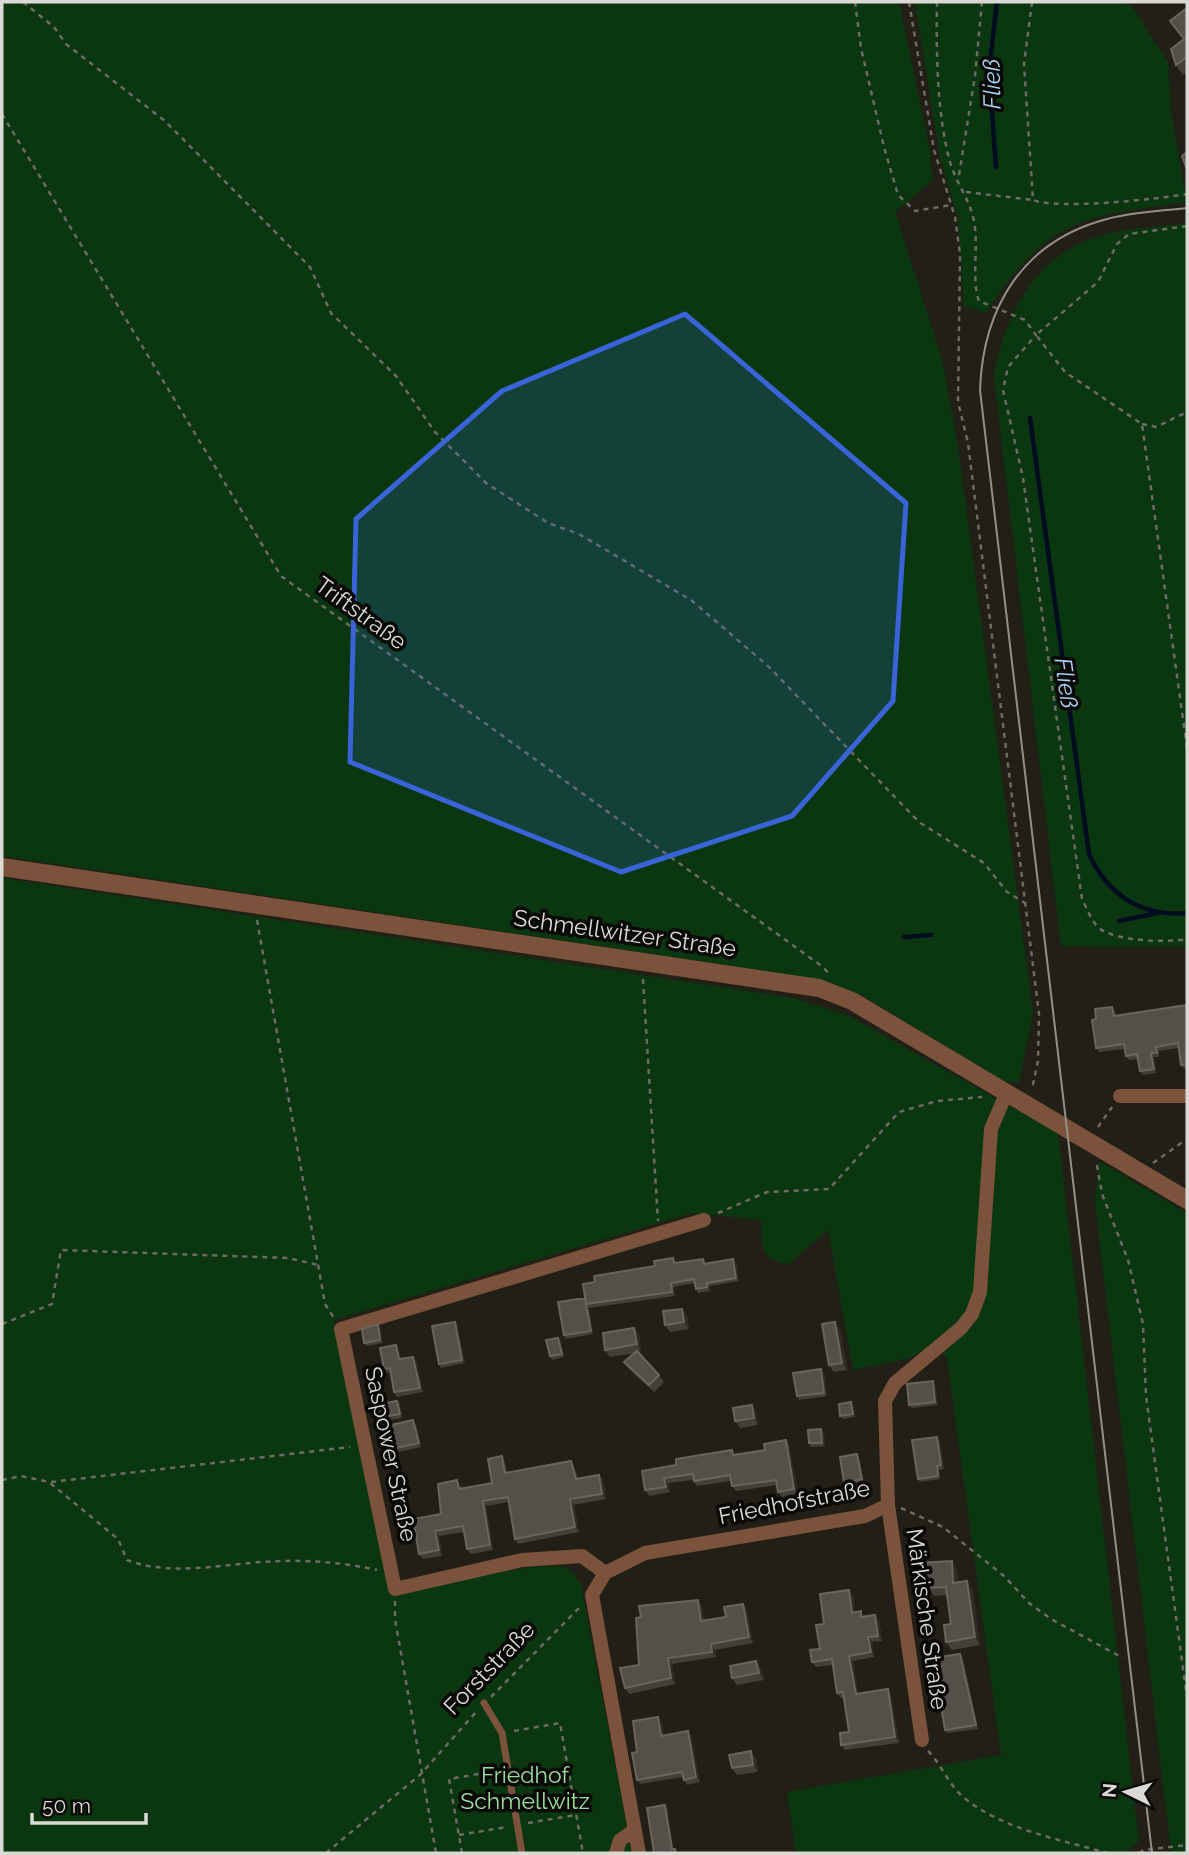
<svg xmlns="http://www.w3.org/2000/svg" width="1189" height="1855" font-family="Raleway,sans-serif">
<rect width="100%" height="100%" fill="#221f17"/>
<path fill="#0a3710" d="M2,2H899L930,151L932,181L895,212L942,359L958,446L1033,1013L1019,1083L1004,1081L861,995L786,974L2,856Z
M915,2H1116L1131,5L1168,62L1171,113L1187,202C1083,216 1046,219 986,313L964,306L958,218L940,157Z
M1187,223V947L1061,946L994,377C1006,310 1036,252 1107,234C1132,227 1161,227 1187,223Z
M2,878L793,998L847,1015L1058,1133L1139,1842L1123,1853H796L787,1792L1001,1755L947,1358L936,1344L909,1358L853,1370L828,1230L789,1264C758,1260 763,1246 761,1220L692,1213L334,1320L390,1596C423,1589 536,1560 563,1567C572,1569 576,1577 581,1585L632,1853H2Z
M1099,1161L1187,1213V1853H1171L1095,1202Z"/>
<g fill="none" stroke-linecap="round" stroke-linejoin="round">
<path stroke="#000c1f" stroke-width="4.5" d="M996,167L989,71L997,2
M1030,418L1089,854C1108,895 1141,917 1187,913
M1119,921L1157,913
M904,937L931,935"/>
<path stroke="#6d6b63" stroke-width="2.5" stroke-dasharray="5 5" stroke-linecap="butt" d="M23,2L54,27L66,44L165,121L310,267L331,313L396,376L435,432L486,483L548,523L579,534L691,600L768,666L919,822L984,863L1007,892L1025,903
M855,2L861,48L884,147L898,195L915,211L951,205
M909,2L934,150L955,217L960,254L958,402L968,443L1039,1014L1038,1061L1032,1089
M937,2C936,51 937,115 950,162C956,183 970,200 974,221C979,247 971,280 979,301L1025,320L1036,335L1008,367L1003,390L1023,478L1082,899C1087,908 1091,921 1099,928C1114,941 1168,943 1187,939
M1032,2L1024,64L1033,200C1057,210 1158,199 1187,194
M2,114L281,576L823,967L830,975
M959,175L975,76L982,2
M966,192L1033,200
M1187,226L1129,234L1117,244L1098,282L1036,335L1065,372L1142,424L1187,748
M1142,424L1156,427L1187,412
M257,920L325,1304L334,1318
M643,979L658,1221
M1098,1127L1112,1107
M1153,1163L1187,1139
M1097,1165L1102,1194L1128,1260L1143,1324L1146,1396L1187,1698
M718,1213L767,1192L829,1189L899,1112L937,1101L982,1097
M2,1324L52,1304L61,1250L288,1258L318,1265
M2,1480L21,1476L49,1482L118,1539L127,1560C174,1578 231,1562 281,1561C313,1560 345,1563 377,1570
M51,1482L350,1447
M901,1508L943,1527L1004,1576L1029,1603L1051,1619L1123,1658
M395,1601V1619L436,1853
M491,1697L580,1607
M514,1731L560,1723L583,1853
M928,1751C941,1764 948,1783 961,1795C999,1829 1059,1839 1107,1853
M528,1823L576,1815
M459,1835L507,1827
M326,1853L421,1774L476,1712
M462,1853L449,1779L496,1771
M1139,1853L1144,1850L1187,1845"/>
<path stroke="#7b523b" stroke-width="7" d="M484,1703L502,1733L522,1853"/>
<path stroke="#7b523b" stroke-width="14" d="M1120,1096H1187
M888,1505L922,1740
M605,1573L582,1556L522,1560L395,1589L341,1329L704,1220
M605,1573L645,1553L865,1516L888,1505L885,1401L895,1383L961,1328L972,1314L980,1292L991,1129L1006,1094
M605,1573L592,1595L639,1853
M616,1853L620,1840L635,1830"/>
<path stroke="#7b523b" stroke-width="18" d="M2,867L819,988L852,1001L1187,1200"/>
<path stroke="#929089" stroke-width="2" d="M1152,1853L980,390C983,307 1023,241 1107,219C1133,212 1161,211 1187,208"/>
</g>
<path fill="#443f37" d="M1187,8V72L1183,75L1176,65L1183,39Z
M1187,1005V1068L1184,1069L1181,1065L1179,1048L1159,1051V1057H1154L1156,1073L1143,1075L1140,1071L1138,1059L1129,1060L1126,1056L1124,1049L1099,1052L1096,1048V1019L1112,1007L1115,1011L1116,1015Z
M673,1258L676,1263L703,1259L706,1264L733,1259L736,1263L739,1281L709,1286L710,1291L698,1293L696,1289L695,1283L673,1287L675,1296L589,1308L593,1334L566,1339L564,1335L595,1282L655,1266Z
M682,1309L687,1316L689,1329L670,1332L665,1325Z
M457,1325L465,1363L441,1368L439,1364Z
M380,1327L383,1343L367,1346L364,1343Z
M634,1328L639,1335L641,1351L638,1352L659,1375L664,1382L654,1392L629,1369L624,1362L635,1353L610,1357L605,1350Z
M840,1329L847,1370L834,1372L829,1365Z
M561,1341L564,1357L552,1360L550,1356Z
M399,1350L401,1359L416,1361L423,1392L397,1397L394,1392L391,1372L387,1373L384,1369Z
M824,1373L827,1396L799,1400L797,1396Z
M935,1385L938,1405L912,1408L909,1405Z
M397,1401L400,1404L402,1418L380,1422L377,1418Z
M752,1405L756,1412L758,1425L740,1428L735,1421Z
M853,1405L855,1417L843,1419L840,1416Z
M416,1424L421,1447L399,1452L396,1448Z
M824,1433L825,1446L811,1447L809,1443Z
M786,1440L789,1445L798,1494L782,1497L778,1492L777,1485L736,1491L732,1486L731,1481L697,1486L693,1480L668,1483L670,1492L649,1496L645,1490L642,1471L765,1450Z
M940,1441L944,1469L939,1470L940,1479L920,1482L918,1479Z
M857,1454L859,1458L864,1483L847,1486L844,1483Z
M502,1456L505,1462L507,1473L574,1466L578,1478L599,1475L603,1480L606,1499L574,1505L579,1532L518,1544L515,1539L508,1502L486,1506L493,1550L471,1554L467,1549L464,1532L439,1536L442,1556L423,1559L419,1554L441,1514L461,1485L462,1488L492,1483Z
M957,1569L958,1582L972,1589L980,1645L952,1650L946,1642L951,1624L947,1595L934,1596L928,1588H923L918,1580Z
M849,1590L853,1595L855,1612L864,1616L875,1615L879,1620L882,1641L872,1642L874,1657L853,1661L858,1693L888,1689L891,1695L899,1743L845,1750L841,1745L849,1732L844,1698H841L837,1693L832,1665L816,1667L812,1662L820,1649L824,1624Z
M743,1604L747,1610L753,1643L715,1650L716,1657L672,1664L675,1684L629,1694L625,1688L639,1665L702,1606L704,1620L726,1617Z
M960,1654L963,1658L978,1729L947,1733L945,1730Z
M756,1661L761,1668L764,1680L737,1685L732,1678Z
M662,1722L664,1736H691L700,1782L687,1785L684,1780L683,1777L640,1784L637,1780V1752Z
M756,1758L758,1772L737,1775L732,1768Z"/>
<path fill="#302b23" d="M1151,1053L1154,1057L1156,1073L1154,1069Z
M733,1259L736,1263L739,1281L736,1278Z
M586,1304L589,1308L593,1334L591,1331Z
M682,1309L687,1316L689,1329L684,1322Z
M455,1322L457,1325L465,1363L462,1360Z
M835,1322L840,1329L847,1370L842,1363Z
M378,1324L380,1327L383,1343L380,1340Z
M634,1328L639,1335L641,1351L637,1344Z
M558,1338L561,1341L564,1357L562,1354Z
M396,1345L399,1350L402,1364L399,1359Z
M413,1357L416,1361L423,1392L420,1388Z
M821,1369L824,1373L827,1396L824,1393Z
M933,1381L935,1385L938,1405L935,1402Z
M397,1401L400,1404L402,1418L400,1414Z
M851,1402L853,1405L855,1417L853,1414Z
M752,1405L756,1412L758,1425L754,1418Z
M413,1420L416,1424L421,1447L419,1443Z
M821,1429L824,1433L825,1446L822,1443Z
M937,1437L940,1441L944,1469L941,1465Z
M786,1440L789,1445L798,1494L794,1489Z
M857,1454L859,1458L864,1483L862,1479Z
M502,1456L505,1462L508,1478L505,1473Z
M571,1461L574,1466L579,1484L576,1479Z
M599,1475L603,1480L606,1499L602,1494Z
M664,1478L668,1483L670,1492L666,1487Z
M570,1499L574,1505L579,1532L575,1527Z
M483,1501L486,1506L493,1550L490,1545Z
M435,1531L439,1536L442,1556L439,1550Z
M952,1561L957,1569L959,1591L953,1583Z
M967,1581L972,1589L980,1645L975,1637Z
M849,1590L853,1595L856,1618L852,1613Z
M698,1600L702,1606L705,1626L701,1621Z
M743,1604L747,1610L753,1643L749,1637Z
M875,1615L879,1620L882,1641L878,1636Z
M868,1637L872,1642L874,1657L871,1652Z
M711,1644L715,1650L716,1657L712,1652Z
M960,1654L963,1658L978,1729L976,1725Z
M849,1656L853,1661L859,1699L856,1694Z
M668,1658L672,1664L675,1684L671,1678Z
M756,1661L761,1668L764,1680L759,1673Z
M888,1689L891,1695L899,1743L895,1737Z
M658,1717L662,1722L665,1741L661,1736Z
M688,1731L691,1736L700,1782L696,1777Z
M751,1751L756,1758L758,1772L753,1765Z
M665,1805L667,1808L674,1853L672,1849Z"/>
<path fill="#544f48" stroke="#69655d" stroke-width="2" d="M1187,8V57L1176,65L1171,49L1184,39L1170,21Z
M1187,152V170L1182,156Z
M1187,1005V1064L1181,1065L1178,1043L1156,1047L1157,1053H1151L1154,1069L1140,1071L1137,1054L1126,1056L1124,1044L1096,1048L1092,1020L1096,1019L1095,1009L1112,1007L1114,1016Z
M673,1258L674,1263L703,1259L704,1264L733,1259L736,1278L707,1283V1287L696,1289L694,1279L671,1283L672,1292L586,1304L591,1331L564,1335L558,1302L585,1298L586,1303L583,1284L595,1282L594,1276L655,1266L654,1261Z
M682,1309L684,1322L665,1325L663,1311Z
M455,1322L462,1360L439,1364L432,1326Z
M835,1322L842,1363L829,1365L822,1324Z
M378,1324L380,1340L364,1343L362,1329Z
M634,1328L637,1344L605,1350L603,1333Z
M558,1338L562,1354L550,1356L546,1340Z
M396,1345L399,1359L413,1357L420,1388L394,1392L390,1368L384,1369L380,1348Z
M637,1351L659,1375L649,1385L624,1362Z
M821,1369L824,1393L797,1396L793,1373Z
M933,1381L935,1402L909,1405L907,1384Z
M397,1401L400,1414L377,1418L375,1405Z
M851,1402L853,1414L840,1416L839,1404Z
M752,1405L754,1418L735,1421L733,1408Z
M413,1420L419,1443L396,1448L391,1425Z
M821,1429L822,1443H809L808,1430Z
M937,1437L941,1465L937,1466L938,1476L918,1479L912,1440Z
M786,1440L794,1489L778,1492L776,1480L732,1486L730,1475L694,1481L693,1474L664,1478L666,1487L645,1490L642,1471L676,1465V1459L732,1450L733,1455L765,1450L764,1444Z
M857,1454L862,1479L844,1483L840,1457Z
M502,1456L505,1473L571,1461L576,1479L599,1475L602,1494L570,1499L575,1527L515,1539L508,1497L483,1501L490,1545L467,1549L463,1526L435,1531L439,1550L419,1554L413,1519L441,1514L438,1484L457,1480L459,1489L492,1483L488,1459Z
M952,1561L953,1583L967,1581L975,1637L946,1642L944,1625L951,1624L946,1587L928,1588V1579L918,1580L917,1563Z
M849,1590L852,1613L861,1611V1617L875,1615L878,1636L868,1637L871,1652L849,1656L856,1694L888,1689L895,1737L841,1745L840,1733L849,1732L843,1692L837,1693L832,1659L812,1662L810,1650L820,1649L816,1625L824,1624L820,1594Z
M698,1600L701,1621L726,1617L724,1607L743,1604L749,1637L711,1644L712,1652L668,1658L671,1678L625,1688L620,1668L639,1665L636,1618L641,1617L639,1606Z
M960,1654L976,1725L945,1730L933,1658Z
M756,1661L759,1673L732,1678L730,1666Z
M658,1717L661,1736L688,1731L696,1777L684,1780L682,1772L637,1780L632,1753L637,1752L633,1721Z
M751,1751L753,1765L732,1768L729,1755Z
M665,1805L672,1849H675L676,1853H654L647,1808Z"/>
<path fill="#3963d7" fill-opacity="0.2" stroke="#3963d7" stroke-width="5" stroke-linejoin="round" d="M685,314L906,503L893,701L792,816L621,872L350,762L356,519L502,391Z"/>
<g text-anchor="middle" stroke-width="7" stroke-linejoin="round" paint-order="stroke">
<g font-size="23" fill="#dad9d3" stroke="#0a0906">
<text transform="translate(361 613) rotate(36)" y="8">Triftstraße</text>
<text transform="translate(625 933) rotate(8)" y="8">Schmellwitzer Straße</text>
<text transform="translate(391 1454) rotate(78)" y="8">Saspower Straße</text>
<text transform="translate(794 1502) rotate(-11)" y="8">Friedhofstraße</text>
<text transform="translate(927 1619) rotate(82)" y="8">Märkische Straße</text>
<text transform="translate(489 1668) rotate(-46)" y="8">Forststraße</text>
</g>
<g font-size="23" fill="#9bde9c" stroke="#0a0906">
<text x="525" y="1783">Friedhof<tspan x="525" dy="26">Schmellwitz</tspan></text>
</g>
<g font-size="24" font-style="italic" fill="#a7d1f6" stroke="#0a0906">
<text transform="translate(992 84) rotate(-91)" y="8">Fließ</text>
<text transform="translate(1066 683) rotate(82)" y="8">Fließ</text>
</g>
</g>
<rect width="1189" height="1855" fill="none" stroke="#dad9d3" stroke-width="7"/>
<g transform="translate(1126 1792) rotate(275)" stroke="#0a0906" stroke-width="5" paint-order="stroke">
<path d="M0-5L12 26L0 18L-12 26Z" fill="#dad9d3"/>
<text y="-10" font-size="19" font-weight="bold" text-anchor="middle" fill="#dad9d3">N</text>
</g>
<path d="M32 1813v10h114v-10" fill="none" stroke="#dad9d3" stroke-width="3.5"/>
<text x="42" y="1813" font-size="21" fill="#dad9d3" stroke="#0a0906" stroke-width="5" paint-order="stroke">50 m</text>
</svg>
